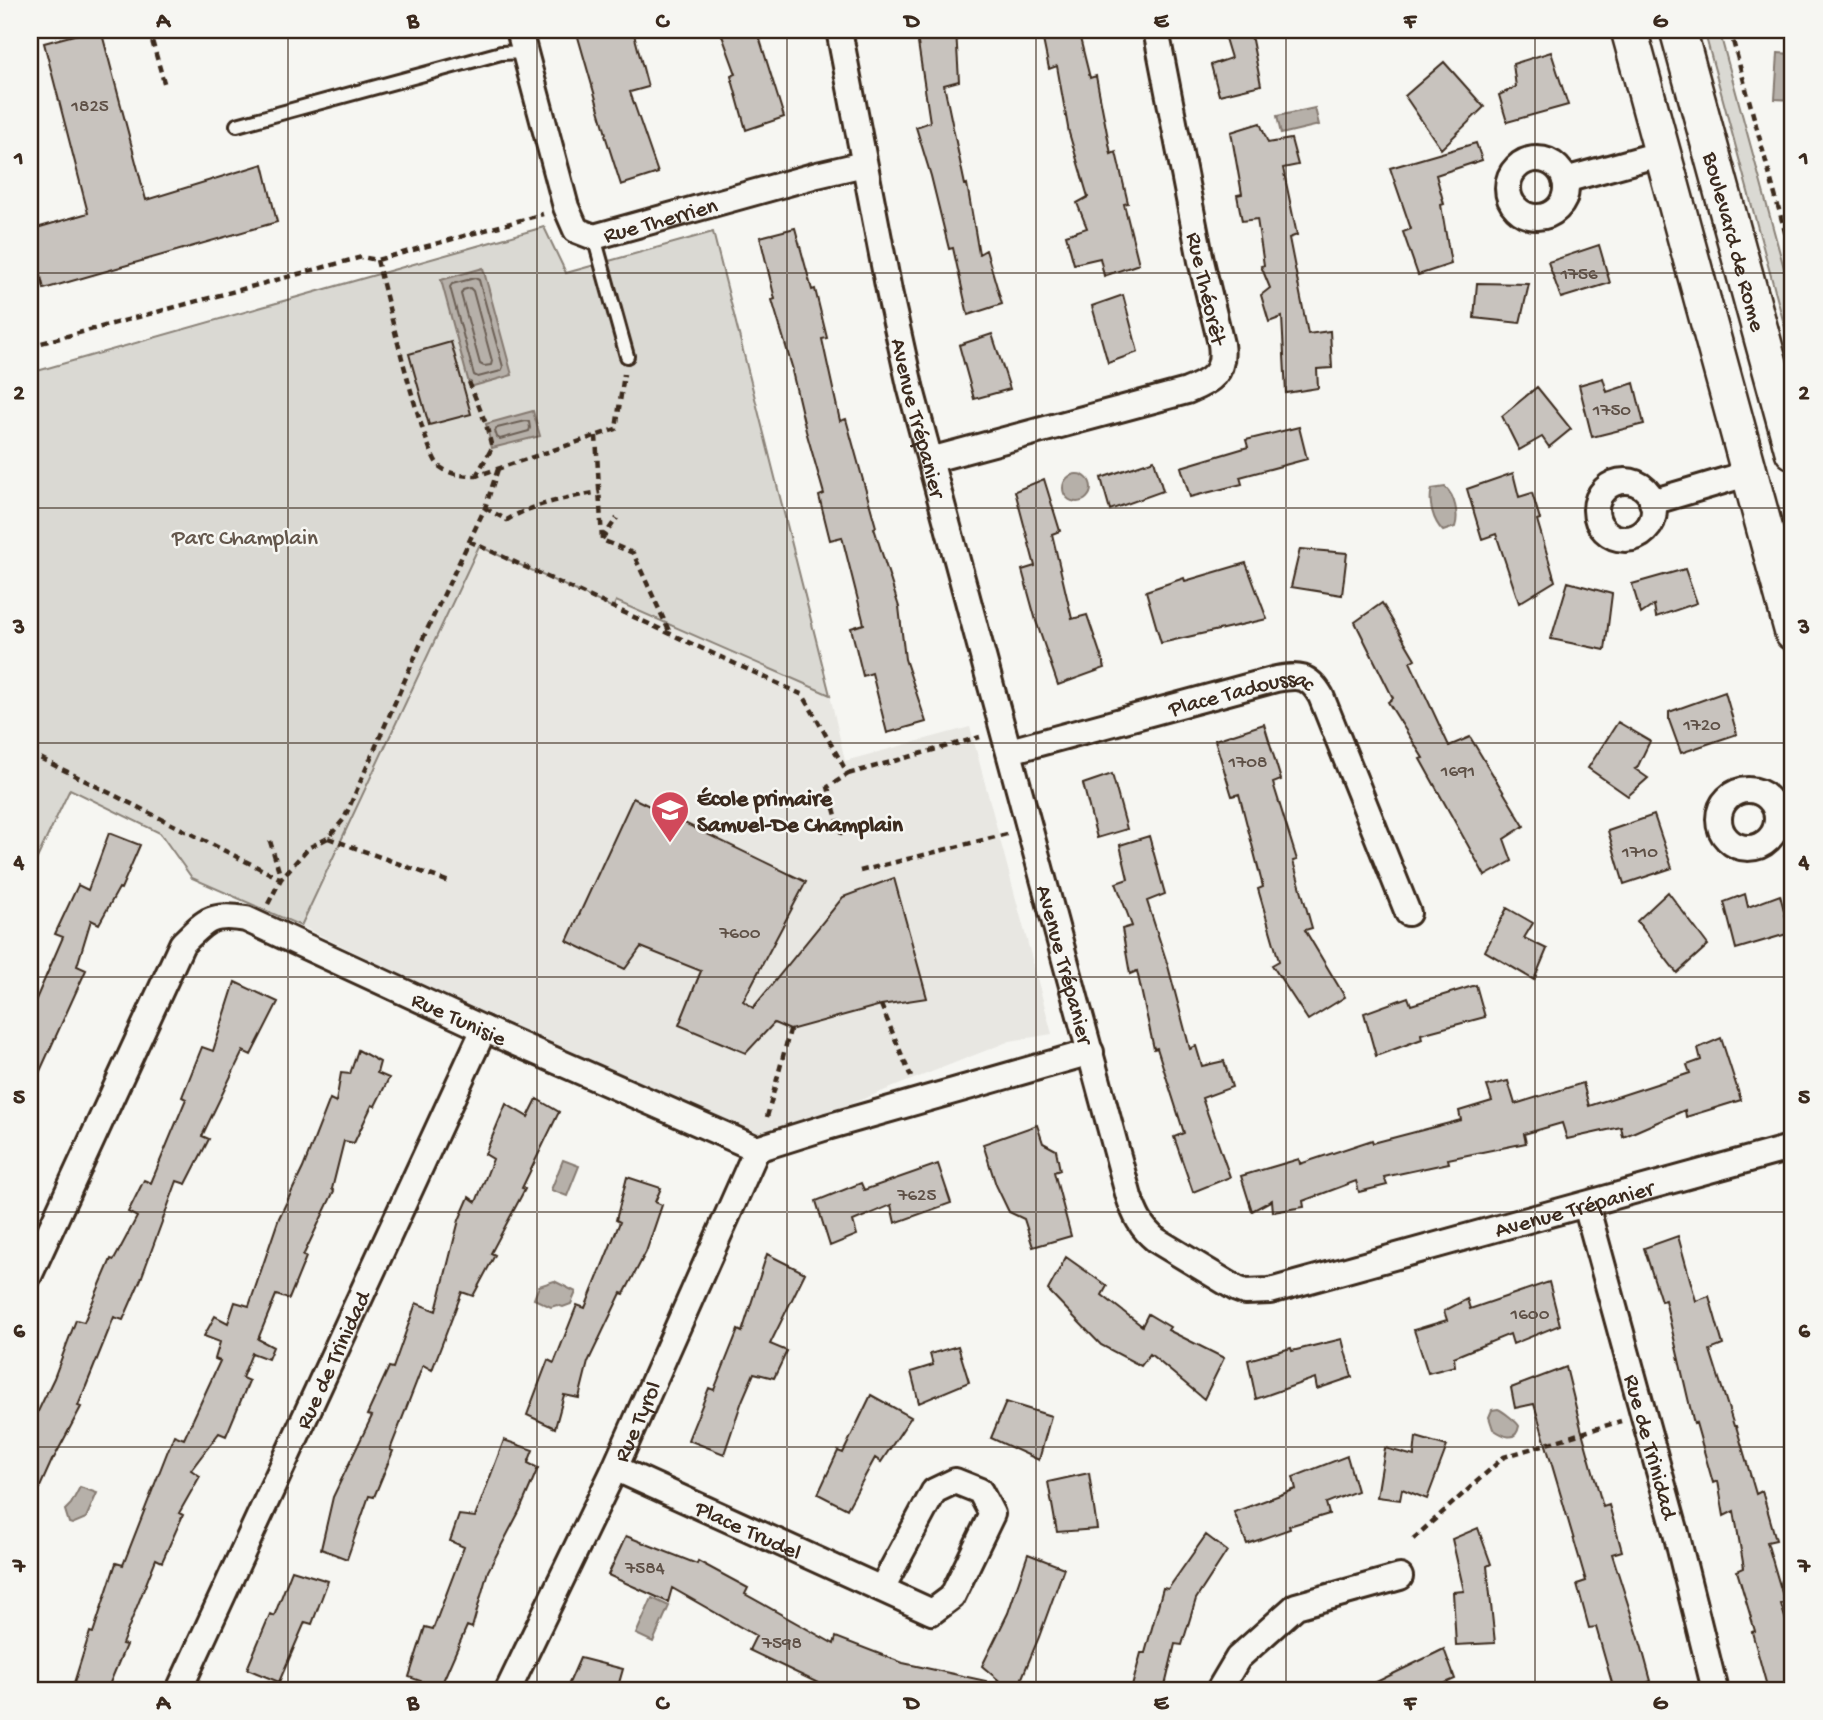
<svg xmlns="http://www.w3.org/2000/svg" width="1823" height="1720" font-family="'Gochi Hand',sans-serif">
<rect width="100%" height="100%" fill="#f6f6f2"/>
<filter id="ink" filterUnits="userSpaceOnUse"><feTurbulence type="fractalNoise" baseFrequency=".0143" numOctaves="2"/><feDisplacementMap in="SourceGraphic" scale="14" xChannelSelector="R" yChannelSelector="G"/><feConvolveMatrix kernelMatrix="1 2 1 2 8 2 1 2 1" color-interpolation-filters="sRGB"/></filter>
<g filter="url(#ink)">
<path fill="#e8e7e2" d="M481,541L830,695L845,761L970,727L1052,1034L1010,1041L749,1144L301,926Z"/>
<path fill="#dad9d3" stroke="#8a8278" stroke-width="2" d="M1704,30H1719L1793,301V357Z
M544,227L566,273L713,232L830,695L616,601L613,608L479,546L301,926L192,878L160,833L70,789L30,873V373Z"/>
<path fill="#b6b0a9" stroke="#857a71" stroke-width="2" d="M1778,53L1793,54V100L1775,99Z
M1315,108L1319,125L1281,134L1277,116Z
M483,268L512,375L470,387L441,280Z
M533,411L540,436L492,448L486,424Z
M1063 488a14 14 0 1 1 28 0a14 14 0 1 1-28 0Z
M1445,487C1455,496 1459,515 1455,527L1443,531C1433,521 1428,502 1432,489Z
M563,1160L579,1166L567,1196L551,1190Z
M554,1281L576,1292L571,1304L563,1307L557,1305L551,1307L534,1299L539,1286Z
M1498,1409C1503,1411 1517,1422 1519,1426C1516,1443 1503,1436 1493,1429L1489,1417L1492,1410Z
M80,1487L97,1493L86,1518L72,1524L69,1523L65,1510L71,1504Z
M652,1598L669,1606L653,1642L636,1634Z"/>
<g fill="none" stroke-linecap="round" stroke-linejoin="round">
<path stroke="#6c6056" stroke-width="2" d="M475,278L479,280L503,367L501,371L478,377L474,375L450,287L452,284Z
M470,288L473,291L492,361L491,365L484,366L480,364L461,294L463,290Z
M526,421L529,422L530,428L529,431L500,439L497,437L495,431L497,428Z"/>
</g>
<path fill="#c8c3be" stroke="#3b2a1e" stroke-width="2" d="M93,30H101L146,200L263,164L277,222L44,289L30,230L88,213L44,43Z
M576,30H633L648,87L630,92L658,173L621,185L605,135L606,134Z
M720,30H757L784,117L746,130L731,76L736,74Z
M916,30H956L959,81L944,85L965,185L967,184L979,254L986,250L1002,304L968,315L953,248L949,249L931,176L916,127L930,122Z
M1041,30H1078L1090,78L1096,76L1111,154L1116,152L1128,203L1124,204L1139,264L1104,276L1100,258L1074,264L1066,235L1087,228L1077,203L1088,197L1069,133L1057,66L1049,69Z
M1244,30H1250L1261,85L1219,95L1211,65L1231,58L1224,35Z
M1551,52L1568,105L1507,122L1499,95L1516,87L1513,64Z
M1444,62L1484,107L1441,149L1405,96Z
M1260,123L1268,143L1291,139L1298,165L1283,168L1297,235L1289,238L1308,334L1330,331L1332,368L1317,369L1318,388L1286,393L1282,317L1269,322L1261,295L1270,288L1261,266L1264,265L1257,219L1242,221L1237,195L1242,194L1231,132Z
M1476,143L1482,160L1436,175L1444,204L1441,205L1451,264L1418,275L1403,232L1411,229L1390,168Z
M795,228L812,290L815,289L827,338L822,339L840,421L846,419L876,527L874,528L899,607L905,659L926,722L887,733L872,673L863,676L851,628L864,624L842,537L830,540L819,496L824,494L806,431L792,371L793,370L772,300L775,299L760,237Z
M1599,245L1610,283L1561,298L1548,262Z
M1477,283L1529,284L1520,323L1474,318Z
M1123,295L1138,352L1108,363L1092,306Z
M992,334L1010,389L974,399L959,345Z
M451,342L471,414L429,425L409,354Z
M1603,378L1607,392L1634,383L1644,424L1592,437L1579,385Z
M1537,387L1571,429L1549,447L1542,437L1519,450L1502,416Z
M1299,427L1307,459L1240,477L1242,484L1190,497L1181,467L1248,447L1246,440Z
M1154,460L1163,491L1110,510L1101,478Z
M1513,473L1519,497L1532,493L1540,519L1537,520L1555,581L1519,603L1496,534L1482,539L1467,489Z
M1044,479L1060,531L1052,534L1072,619L1087,615L1105,668L1058,685L1036,621L1022,570L1035,566L1015,491Z
M1300,549L1347,553L1342,595L1291,587Z
M1246,563L1267,619L1161,643L1146,591L1184,578L1185,581Z
M1685,569L1697,603L1656,617L1654,605L1641,614L1632,584Z
M1568,582L1612,594L1605,650L1551,639Z
M1382,603L1415,659L1410,662L1449,746L1470,737L1524,826L1504,839L1512,861L1485,876L1420,759L1423,758L1388,702L1393,698L1355,622Z
M1725,692L1737,734L1681,753L1669,720V712Z
M1618,722L1650,741L1637,768L1635,769L1648,778L1628,796L1588,768Z
M1264,724L1281,780L1273,783L1297,860L1293,861L1312,928L1305,930L1345,997L1308,1020L1272,965L1279,961L1258,889L1263,887L1239,794L1232,796L1215,740Z
M1112,774L1127,829L1097,838L1083,784Z
M633,798L806,882L743,1001L753,1008L843,897L894,878L927,998L881,1005L790,1030L774,1023L746,1053L679,1025L701,971L641,947L625,969L567,941Z
M1654,815L1672,868L1624,884L1608,831Z
M109,833L140,845L121,889L119,888L99,924L91,920L77,966L86,970L30,1093V1013L63,937L55,934L78,885L88,890Z
M1149,836L1165,894L1147,901L1168,966L1190,1049L1196,1046L1202,1066L1224,1061L1232,1087L1202,1098L1230,1177L1193,1192L1174,1137L1184,1133L1157,1048L1154,1049L1137,971L1130,974L1122,929L1132,926L1116,883L1128,879L1120,845Z
M1668,892L1708,945L1677,973L1637,921Z
M1745,894L1748,907L1780,895L1790,933L1736,949L1724,902Z
M1507,908L1533,923L1524,938L1547,949L1534,980L1485,951Z
M235,982L278,1002L251,1055L243,1051L202,1136L209,1139L186,1184L177,1181L141,1279L123,1320L114,1317L78,1406L81,1407L54,1458H53L30,1509V1428L54,1378L76,1320L84,1322L111,1259L114,1260L137,1217L128,1212L144,1180L151,1183L186,1099L182,1097L202,1047L213,1051Z
M1476,985L1485,1017L1421,1034L1422,1039L1376,1056L1364,1013L1408,997L1411,1005Z
M1721,1038L1741,1100L1686,1117L1685,1110L1623,1137L1621,1127L1567,1139L1562,1123L1524,1134L1526,1143L1448,1159L1449,1163L1384,1177L1387,1185L1359,1192L1356,1181L1303,1201L1304,1207L1273,1212L1272,1200L1252,1211L1241,1176L1299,1159L1300,1164L1372,1140L1373,1143L1461,1120L1459,1111L1492,1101L1487,1086L1508,1081L1515,1104L1583,1083L1589,1106L1690,1073L1687,1065L1701,1060L1698,1048Z
M358,1050L380,1062L377,1073L389,1078L375,1106L372,1105L354,1143L344,1141L332,1189L334,1191L303,1256L306,1257L289,1299L276,1295L258,1339L273,1347L268,1359L252,1353L242,1378L249,1381L226,1436L219,1433L191,1470L200,1476L179,1513L183,1515L162,1562L156,1559L122,1644L126,1645L107,1690H92L74,1683L90,1632L93,1633L116,1563L123,1565L174,1435L184,1439L220,1361L215,1359L220,1342L204,1336L215,1316L228,1323L235,1302L249,1306L279,1218L303,1168L330,1099L336,1102L341,1073L350,1074Z
M537,1099L559,1112L522,1188L525,1189L491,1253L495,1255L473,1296L462,1292L432,1370L423,1365L390,1450L393,1451L374,1497L369,1496L347,1559L321,1549L333,1497L372,1416L367,1415L389,1367L393,1368L416,1303L436,1311L459,1220L469,1197L476,1202L493,1159L485,1154L506,1104L528,1117Z
M1037,1125L1043,1143L1056,1150L1060,1170L1054,1172L1071,1236L1033,1247L1024,1219L1009,1212L996,1185L983,1144Z
M938,1164L951,1203L895,1223L891,1205L853,1221L857,1235L830,1246L816,1201L861,1183L864,1190Z
M627,1177L661,1188L655,1202L662,1205L646,1252L624,1294L621,1293L588,1362L579,1398L564,1395L555,1428L527,1415L548,1360L554,1363L577,1305L585,1308L620,1222L616,1220Z
M1678,1236L1696,1301L1709,1296L1723,1345L1710,1350L1734,1426H1736L1756,1494L1762,1491L1776,1540L1767,1542L1785,1603L1781,1604L1793,1645V1690H1768L1752,1632L1755,1631L1737,1571L1744,1568L1734,1511L1724,1516L1718,1481L1713,1483L1696,1423L1694,1424L1665,1300L1661,1301L1644,1248Z
M767,1254L805,1273L770,1344L787,1351L774,1378L754,1373L742,1401L724,1454L688,1440L709,1388L714,1390L738,1330L742,1332Z
M1066,1257L1107,1286L1102,1295L1142,1326L1148,1314L1170,1327L1168,1330L1224,1358L1204,1399L1150,1354L1141,1366L1101,1345L1048,1290Z
M1549,1282L1560,1325L1513,1344L1510,1334L1454,1357L1455,1366L1428,1373L1414,1330L1447,1320L1444,1311L1467,1299L1470,1309Z
M1342,1339L1352,1377L1317,1389L1315,1378L1256,1399L1248,1360L1291,1348L1292,1351Z
M958,1346L969,1382L919,1403L911,1372L933,1365L930,1354Z
M1566,1367L1581,1428L1603,1507L1609,1505L1622,1551L1612,1554L1642,1648L1651,1681L1631,1690H1614L1596,1627L1589,1628L1577,1584L1586,1581L1534,1404L1515,1408L1511,1388Z
M871,1395L911,1417L881,1462L875,1458L847,1509L818,1494L838,1451L843,1453Z
M1006,1402L1051,1416L1039,1460L991,1438Z
M1416,1437L1447,1446L1427,1499L1402,1489L1400,1500L1377,1497L1385,1448L1414,1456Z
M504,1440L533,1450L528,1463L538,1468L520,1510L488,1571L472,1628L467,1626L440,1688L409,1677L425,1627L433,1629L464,1547L450,1541L459,1515L475,1517Z
M1347,1456L1357,1491L1326,1503L1329,1514L1289,1526L1290,1529L1247,1544L1234,1512L1296,1489L1293,1477Z
M1089,1473L1097,1529L1057,1532L1048,1482Z
M1478,1528L1491,1564L1487,1566L1495,1643L1456,1645L1453,1592L1464,1591L1452,1539Z
M1206,1535L1227,1551L1196,1599L1182,1645L1175,1644L1164,1690H1131L1141,1653H1145L1163,1588L1168,1589Z
M626,1536L697,1564L698,1561L748,1588L745,1594L834,1644L836,1637L903,1663L986,1681L985,1690H836L818,1683L749,1650L756,1636L672,1588L668,1602L608,1575Z
M1028,1554L1064,1568L1039,1637L1017,1690H1010L982,1666L1008,1613Z
M292,1570L328,1581L312,1624L305,1622L279,1682L247,1669L270,1614L274,1616Z
M1444,1649L1455,1679L1429,1690H1360Z
M580,1658L623,1669L617,1690H566Z"/>
<g fill="none" stroke-linecap="round" stroke-linejoin="round">
<defs>
<path id="service" d="M237,125L501,53L524,52
M594,237L627,356"/>
<g id="minor">
<path id="s1" d="M519,30L566,207L576,230L594,237L817,175L864,164"/>
<path id="s2" d="M839,30L889,291L910,386L1129,1197C1135,1215 1141,1228 1156,1240L1237,1289L1245,1292L1270,1291L1793,1147"/>
<circle cx="1537" cy="188" r="29"/>
<path d="M1565,180L1663,153"/>
<path d="M930,460L1187,391C1212,381 1225,373 1221,344L1201,261L1156,30"/>
<circle cx="1625" cy="510" r="29"/>
<path d="M1652,502L1750,473"/>
<path id="s3" d="M1010,751L1276,679C1299,675 1309,675 1321,696L1408,913"/>
<circle cx="1748" cy="819" r="29"/>
<path id="s4" d="M1586,1205L1676,1533L1715,1690"/>
<path id="s5" d="M30,1274L182,944C206,920 211,913 246,919L484,1029L757,1149L827,1127L1091,1052"/>
<path id="s6" d="M615,1468L932,1612L952,1597L992,1514L980,1491L955,1481L934,1491L882,1588"/>
<path id="s7" d="M179,1690L484,1029"/>
<path id="s8" d="M508,1690L615,1468L757,1149"/>
<path d="M1219,1690L1238,1658L1296,1606L1400,1577"/>
</g>
<g id="secondary">
<path d="M1629,30L1793,633"/>
<path id="s9" d="M1678,30L1793,451"/>
</g>
</defs>
<use href="#service" stroke="#3b2a1e" stroke-width="18"/>
<use href="#minor" stroke="#3b2a1e" stroke-width="30"/>
<use href="#secondary" stroke="#3b2a1e" stroke-width="40"/>
<path stroke="#3b2a1e" stroke-width="4.5" stroke-dasharray="7 5" stroke-linecap="butt" d="M149,30L165,86
M1730,30L1793,261
M377,260C385,291 423,453 440,467C451,475 464,476 476,476L616,429L624,374
M30,346L362,257L377,260L543,214
M469,382L486,424L492,448L477,474
M596,436L602,540L633,553L670,633
M485,508L507,520C532,504 570,497 600,492
M602,539L617,518
M469,541L803,695L848,774L828,787L841,833L857,826
M30,753L281,879
M848,774L980,737
M328,838L452,883
M270,841L281,878
M860,871L1007,834
M268,904L281,879L308,848L328,838L344,819L425,634L485,508L498,469
M881,1005L911,1077
M767,1117L790,1030
M1413,1539L1504,1457L1621,1421"/>
<use href="#service" stroke="#f6f6f2" stroke-width="12"/>
<use href="#minor" stroke="#f6f6f2" stroke-width="24"/>
<use href="#secondary" stroke="#f6f6f2" stroke-width="35"/>
</g>
</g>
<path fill="none" stroke="#3b2a1e" stroke-width="2" stroke-opacity="0.55" d="M288,30V1690M537,30V1690M787,30V1690M1036,30V1690M1286,30V1690M1535,30V1690M30,273H1793M30,508H1793M30,743H1793M30,977H1793M30,1212H1793M30,1447H1793"/>
<defs>
<symbol id="school-pin" viewBox="-11 -11 22 30"><path d="M0 17L-7.5 6A9.5 9.5 0 1 1 7.5 6Z" fill="#d1495b" stroke="#f6f6f2"/><path d="M0-5L7-2L0 1L-7-2ZM-4 1L0 2.5L4 1V4Q0 6-4 4Z" fill="#fff"/></symbol>
</defs>
<g fill-rule="evenodd">
<use href="#school-pin" x="648" y="788" width="44" height="60"/>
</g>
<g text-anchor="middle" stroke-width="5" stroke-linejoin="round" paint-order="stroke">
<g font-size="19" fill="#5e5046">
<text x="90" y="111">1825</text>
<text x="1579" y="279">1756</text>
<text x="1612" y="415">1750</text>
<text x="1702" y="730">1720</text>
<text x="1248" y="767">1708</text>
<text x="1458" y="776">1691</text>
<text x="1640" y="857">1710</text>
<text x="740" y="938">7600</text>
<text x="917" y="1200">7625</text>
<text x="1530" y="1319">1600</text>
<text x="645" y="1573">7584</text>
<text x="782" y="1648">7598</text>
</g>
<g font-size="23" fill="#3b2a1e" stroke="#f6f6f2">
<text dy="8" stroke="none"><textPath href="#s1" startOffset="296">Rue Therrien</textPath></text>
<text dy="8" stroke="none"><textPath href="#s9" startOffset="219">Boulevard de Rome</textPath></text>
<text transform="translate(1208 288) rotate(77)" y="8">Rue Théorêt</text>
<text dy="8" stroke="none"><textPath href="#s2" startOffset="396">Avenue Trépanier</textPath></text>
<text dy="8" stroke="none"><textPath href="#s3" startOffset="240">Place Tadoussac</textPath></text>
<text dy="8" stroke="none"><textPath href="#s2" startOffset="962">Avenue Trépanier</textPath></text>
<text dy="8" stroke="none"><textPath href="#s5" startOffset="672">Rue Tunisie</textPath></text>
<text dy="8" stroke="none"><textPath href="#s2" startOffset="1698">Avenue Trépanier</textPath></text>
<text dy="8" stroke="none"><textPath href="#s7" startOffset="364">Rue de Trinidad</textPath></text>
<text dy="8" stroke="none"><textPath href="#s8" startOffset="298">Rue Tyrol</textPath></text>
<text dy="8" stroke="none"><textPath href="#s4" startOffset="250">Rue de Trinidad</textPath></text>
<text dy="8" stroke="none"><textPath href="#s6" startOffset="147">Place Trudel</textPath></text>
</g>
<g font-size="23" fill="#63564b" stroke="#f6f6f2">
<text x="245" y="544">Parc Champlain</text>
</g>
<g font-size="23" font-weight="bold" fill="#3b2a1e" stroke="#f6f6f2" text-anchor="start">
<text x="697" y="805">École primaire<tspan x="697" dy="26">Samuel-De Champlain</tspan></text>
</g>
</g>
<rect width="1823" height="1720" fill="none" stroke="#f6f6f2" stroke-width="77"/>
<rect x="38" y="38" width="1746" height="1644" fill="none" stroke="#3b2a1e" stroke-width="2.5"/>
<g font-size="23" text-anchor="middle" font-weight="bold" fill="#3b2a1e">
<text x="163" y="27">A</text>
<text x="413" y="27">B</text>
<text x="662" y="27">C</text>
<text x="912" y="27">D</text>
<text x="1161" y="27">E</text>
<text x="1410" y="27">F</text>
<text x="1660" y="27">G</text>
<text x="19" y="164">1</text>
<text x="1804" y="164">1</text>
<text x="19" y="399">2</text>
<text x="1804" y="399">2</text>
<text x="19" y="633">3</text>
<text x="1804" y="633">3</text>
<text x="19" y="868">4</text>
<text x="1804" y="868">4</text>
<text x="19" y="1103">5</text>
<text x="1804" y="1103">5</text>
<text x="19" y="1337">6</text>
<text x="1804" y="1337">6</text>
<text x="19" y="1572">7</text>
<text x="1804" y="1572">7</text>
<text x="163" y="1709">A</text>
<text x="413" y="1709">B</text>
<text x="662" y="1709">C</text>
<text x="912" y="1709">D</text>
<text x="1161" y="1709">E</text>
<text x="1410" y="1709">F</text>
<text x="1660" y="1709">G</text>
</g>
</svg>
